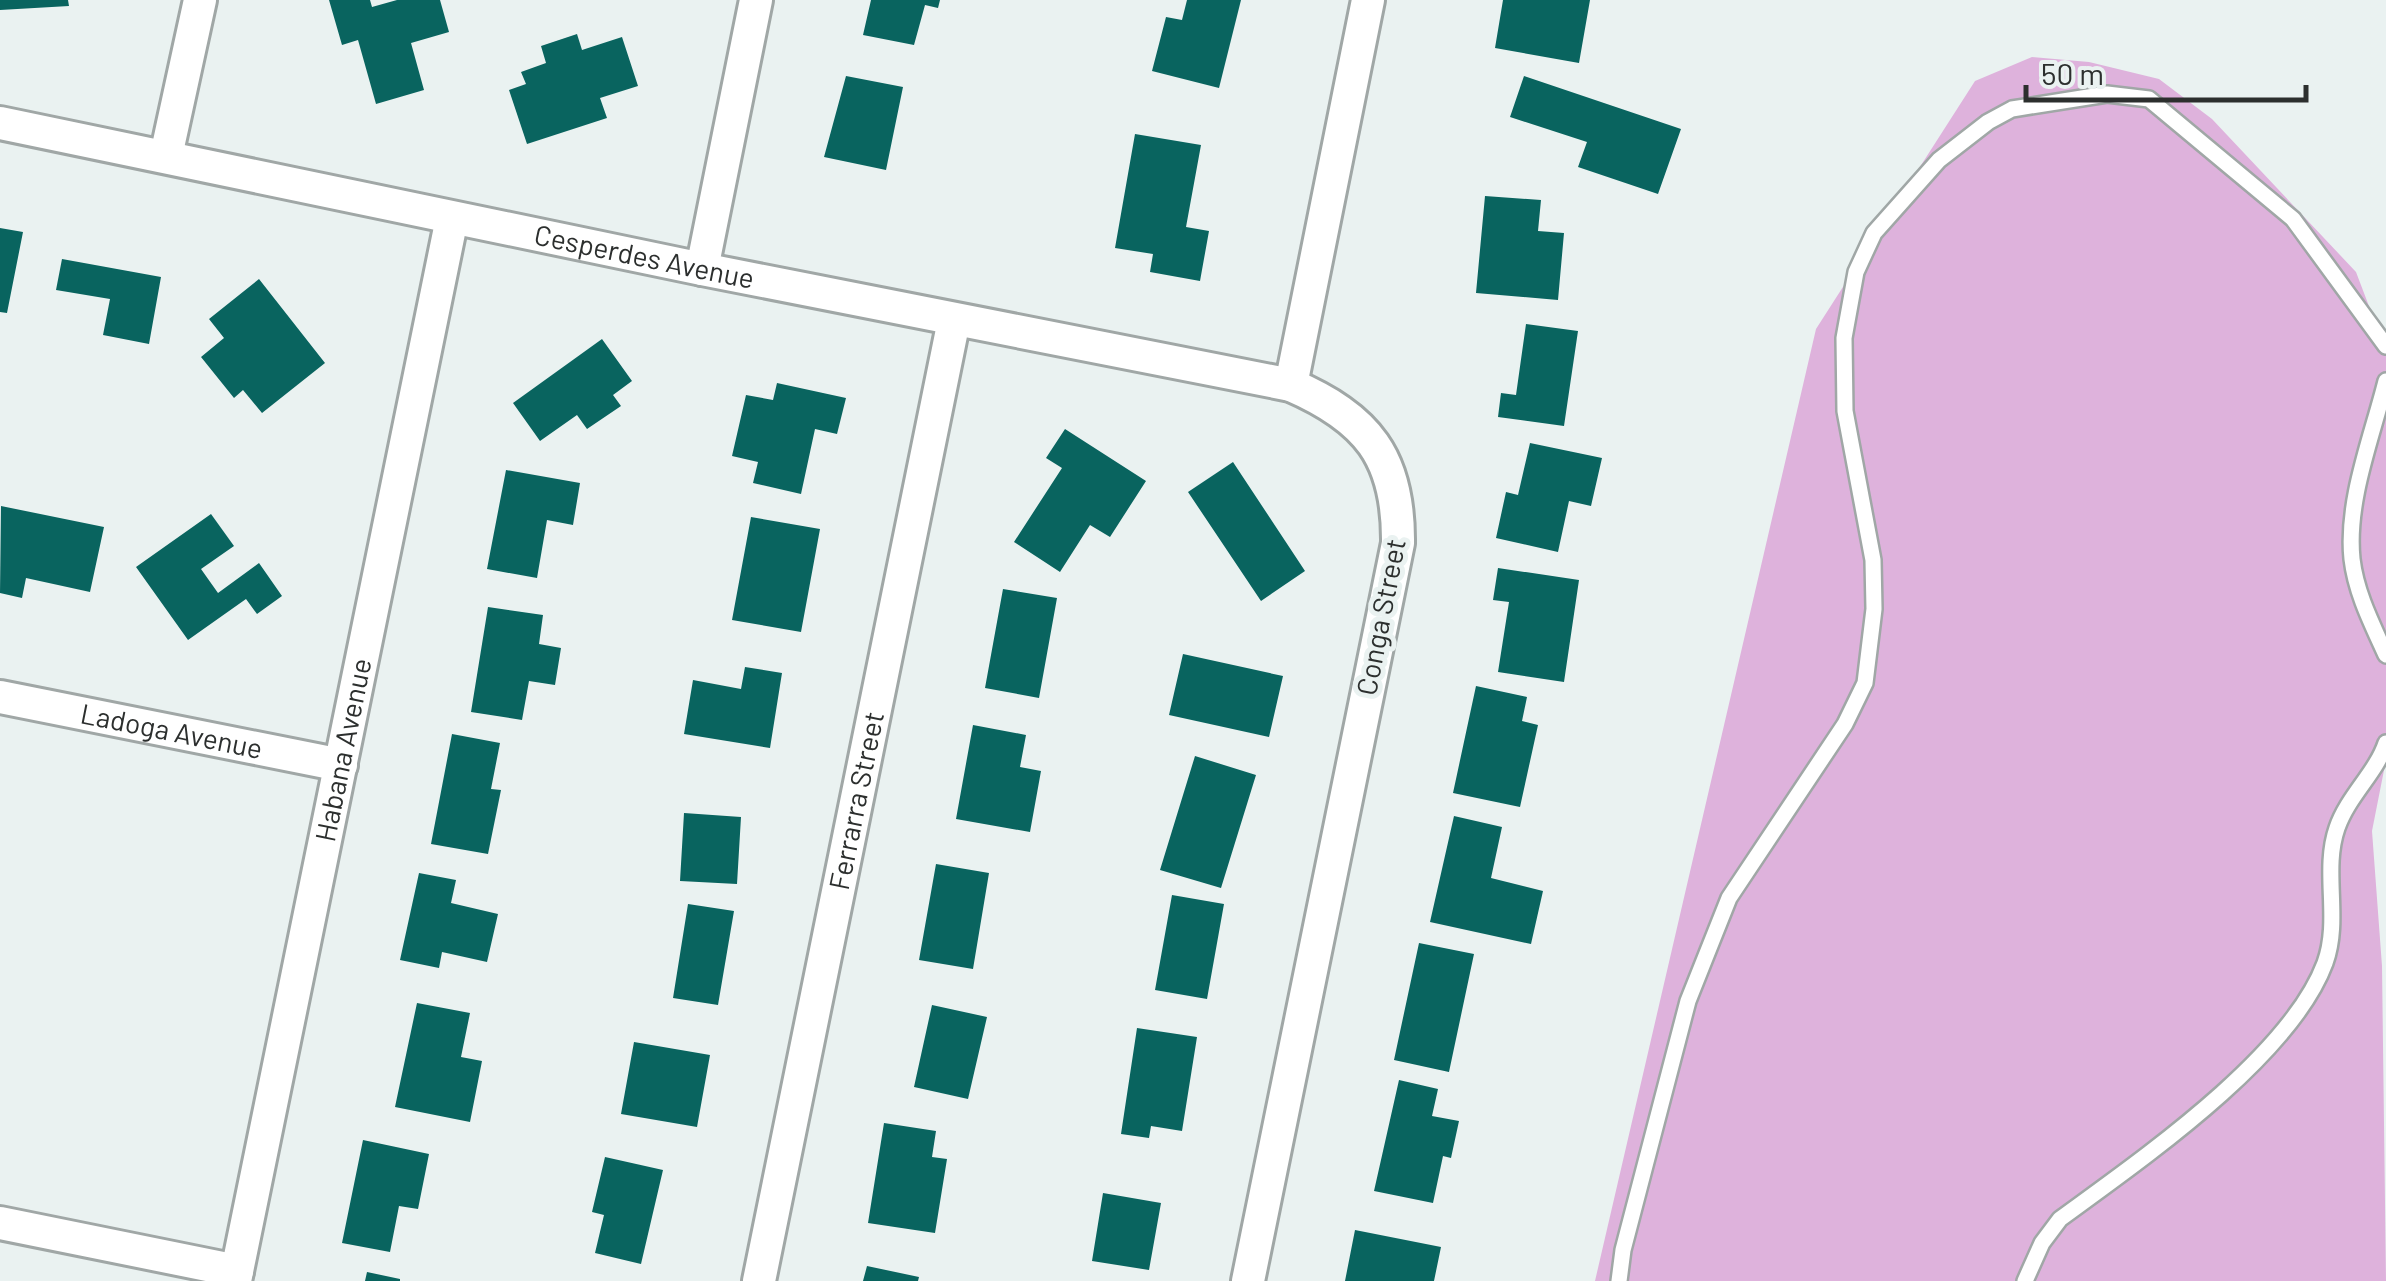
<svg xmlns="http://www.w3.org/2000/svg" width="2386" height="1281" font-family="Barlow,sans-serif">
<rect width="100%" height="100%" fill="#eaf2f1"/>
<path fill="#deb2dc" d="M2032,57L2089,62L2159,79L2212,119L2356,272L2386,351V760L2372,831L2382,966L2386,1281H1595L1816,329L1975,81Z"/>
<path fill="#09645f" d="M0,0H68L69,6L0,10Z
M329,0H370L372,7L397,0H440L449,32L411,43L424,90L376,104L358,40L342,45Z
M871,0H940L938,8L925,5L914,45L863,35Z
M1187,0H1241L1219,88L1152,71L1166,17L1182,20Z
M1503,0H1590L1579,63L1495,48Z
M577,34L582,50L622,37L638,86L600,98L607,118L527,144L509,90L526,84L521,72L546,63L541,46Z
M846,76L903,87L886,170L824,157Z
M1524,76L1681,129L1658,194L1578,167L1587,142L1510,117Z
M1135,134L1201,145L1186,227L1209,231L1200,281L1150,272L1153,254L1115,248Z
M1485,196L1541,200L1538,231L1564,233L1558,300L1476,293Z
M0,228L23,232L7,313L0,312Z
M62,259L161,277L149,344L103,335L110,299L56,290Z
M259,279L325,363L262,413L243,390L234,398L201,357L224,338L209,319Z
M1526,324L1578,331L1564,426L1498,417L1501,393L1516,395Z
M602,339L632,381L613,395L621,406L587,429L577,415L540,441L513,403Z
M777,383L846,398L837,434L815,429L801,494L753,483L758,462L732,456L746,395L773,400Z
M1065,429L1146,481L1110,537L1090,525L1060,572L1014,542L1062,468L1046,458Z
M1530,443L1602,458L1591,506L1569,501L1558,552L1496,538L1506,492L1518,495Z
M1233,462L1305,571L1261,601L1188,492Z
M506,470L580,483L573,525L547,520L537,578L487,569Z
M1,506L104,527L90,592L26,578L22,598L0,593Z
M211,514L234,546L201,569L218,593L259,563L282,596L257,614L246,599L188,640L136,567Z
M751,517L820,529L801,632L732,620Z
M1498,568L1579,580L1564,682L1498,672L1509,602L1493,600Z
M1003,589L1057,598L1039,698L985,688Z
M488,607L543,615L539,644L561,648L555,685L529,681L522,720L471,712Z
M1183,654L1283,676L1269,737L1169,715Z
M745,667L782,673L770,748L684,734L693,680L741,689Z
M1476,686L1527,697L1522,721L1538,725L1520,807L1453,793Z
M973,725L1026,735L1020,767L1041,771L1030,832L956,819Z
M452,734L500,743L491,789L501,790L488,854L431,844Z
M1195,756L1256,775L1221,888L1160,870Z
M684,813L741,817L737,884L680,881Z
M1454,816L1502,827L1491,878L1543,891L1531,944L1430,922Z
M936,864L989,873L973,969L919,960Z
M419,873L456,880L451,903L498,914L487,962L442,952L439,968L400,960Z
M1172,895L1224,904L1207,999L1155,990Z
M688,904L734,911L718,1005L673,998Z
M1419,943L1474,954L1449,1072L1394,1060Z
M417,1003L470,1013L461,1057L482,1061L470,1122L395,1107Z
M932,1005L987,1017L968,1099L914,1087Z
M1137,1028L1197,1037L1182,1131L1151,1126L1149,1138L1121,1134Z
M634,1042L710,1055L697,1127L621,1114Z
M1399,1080L1438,1089L1432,1116L1459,1121L1451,1158L1443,1156L1433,1203L1374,1191Z
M884,1123L936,1131L932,1157L947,1159L935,1233L868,1223Z
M363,1140L429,1154L418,1209L399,1206L390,1252L342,1243Z
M605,1157L663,1170L641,1264L595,1253L604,1215L592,1212Z
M1103,1193L1161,1203L1149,1270L1092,1261Z
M1355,1230L1441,1247L1434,1281H1345Z
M867,1266L919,1277L918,1281H863Z
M367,1272L400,1279V1281H365Z"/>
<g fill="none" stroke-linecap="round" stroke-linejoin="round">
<defs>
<path id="lane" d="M2386,381C2372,437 2346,501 2352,559C2356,593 2372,624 2386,655
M1619,1281L1623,1250L1688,1001L1729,898L1845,724L1865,683L1874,609L1873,560L1845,411L1844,338L1856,272L1874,233L1939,160L1988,122L2012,109L2107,94L2149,99L2293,219L2386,346
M2025,1281L2042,1243L2060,1219C2142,1159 2290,1057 2325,963C2341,919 2322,871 2337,828C2348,796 2376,773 2386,743"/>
<g id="street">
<path id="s1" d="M0,123L702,269L1291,385C1367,418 1399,457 1398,543L1248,1281"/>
<path d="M166,156L200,0"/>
<path d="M702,269L756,0"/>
<path d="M1291,385L1368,0"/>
<path id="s2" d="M0,697L341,765"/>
<path d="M0,1223L237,1271"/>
<path id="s3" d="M235,1281L452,218"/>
<path id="s4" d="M759,1281L954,320"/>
</g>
</defs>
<use href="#lane" stroke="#a0a7a6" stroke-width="20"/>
<use href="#street" stroke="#a0a7a6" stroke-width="38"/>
<use href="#lane" stroke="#fff" stroke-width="15"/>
<use href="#street" stroke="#fff" stroke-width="32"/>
</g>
<g text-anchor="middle" stroke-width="10" stroke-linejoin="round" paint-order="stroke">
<g font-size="28" fill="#2c2f2e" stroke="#eaf2f1">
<text dy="10" stroke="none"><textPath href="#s1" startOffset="658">Cesperdes Avenue</textPath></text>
<text transform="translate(1381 617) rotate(-79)" y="10">Conga Street</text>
<text dy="10" stroke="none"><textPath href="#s2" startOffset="175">Ladoga Avenue</textPath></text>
<text dy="10" stroke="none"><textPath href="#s3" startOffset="542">Habana Avenue</textPath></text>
<text dy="10" stroke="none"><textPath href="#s4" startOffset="490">Ferrarra Street</textPath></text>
</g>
</g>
<path d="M2026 85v15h280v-15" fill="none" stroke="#2c2f2e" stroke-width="5"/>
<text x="2041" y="85" font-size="30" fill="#2c2f2e" stroke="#eaf2f1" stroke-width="8" paint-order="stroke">50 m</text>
</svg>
